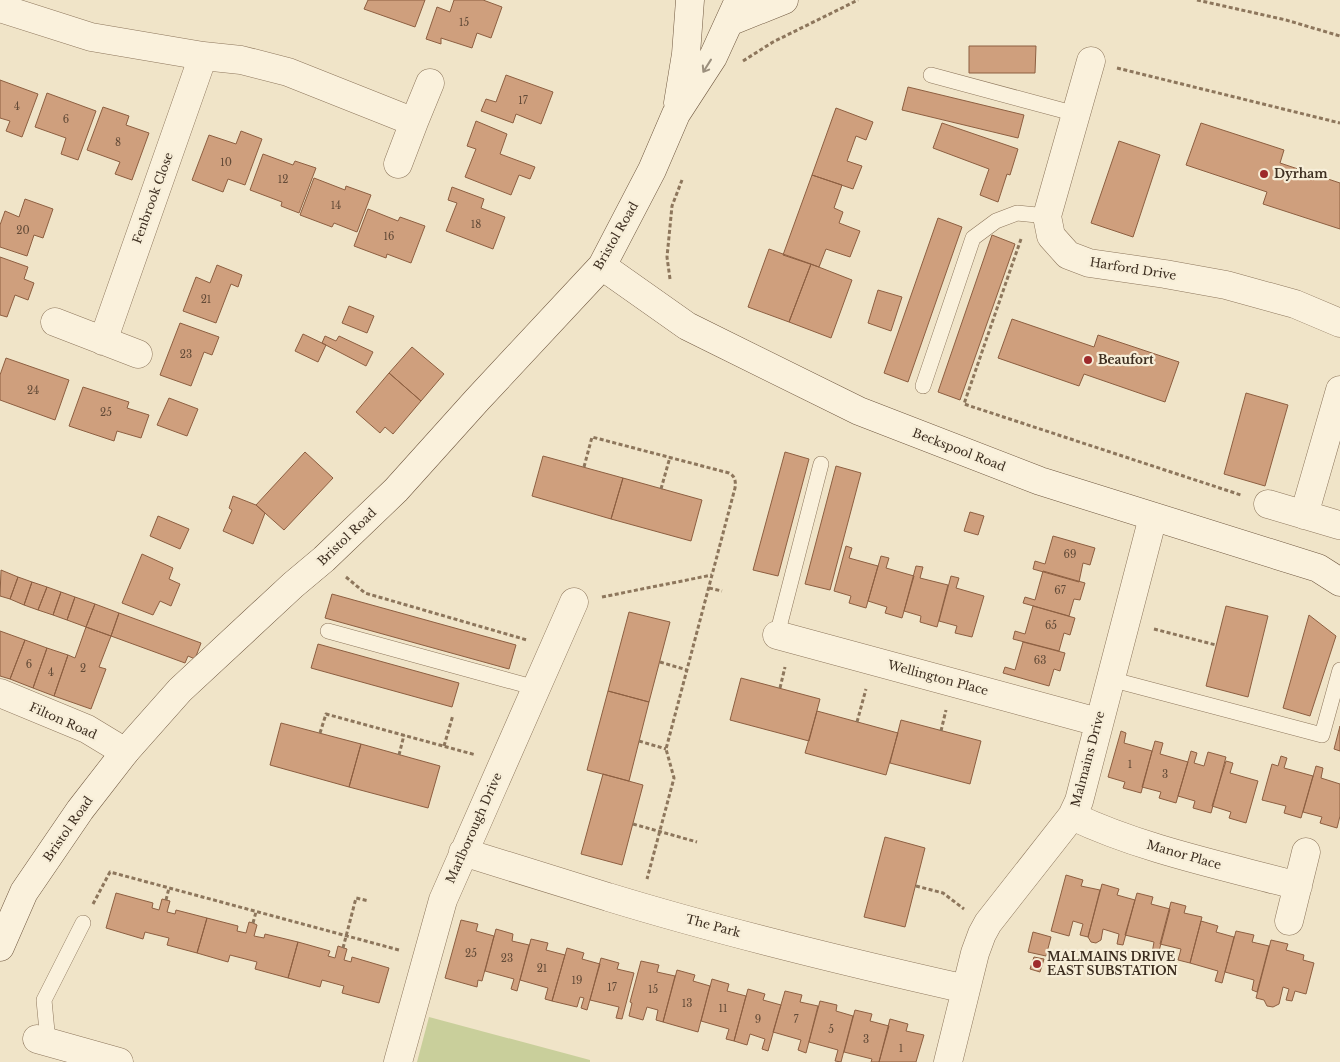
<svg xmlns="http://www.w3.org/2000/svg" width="1340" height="1062" font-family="'Libre Baskerville',serif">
<rect width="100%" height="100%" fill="#f0e4c8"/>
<path fill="#c9cf9b" d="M429,1017L590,1060V1062H417Z"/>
<path fill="#cf9f7d" stroke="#8d5f41" d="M368,0H425L415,27L364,9Z
M454,0H483L502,7L491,38L477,33L472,48L441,38V44L426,39L437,7L450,12Z
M969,46H1036L1035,73H969Z
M506,75L553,92L541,124L516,114L513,123L481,111L486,99L496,102Z
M0,80L38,94L22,137L6,131L10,121L0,118Z
M908,87L1024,115L1018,138L902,110Z
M47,93L96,111L78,160L61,154L66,138L35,127Z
M103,107L129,116L126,125L149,133L132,180L115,174L120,162L87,150Z
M836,108L873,122L866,140L856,136L847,161L862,166L853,189L812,175Z
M476,121L507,134L500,154L535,167L530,179L519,175L511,195L465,177L476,149L467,146Z
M942,123L1018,149L1010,175L1007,174L998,202L980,195L989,169L933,148Z
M1201,123L1284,150L1280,163L1340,183V229L1263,204L1267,192L1186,165Z
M241,131L262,139L245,185L228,179L223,192L192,180L209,135L236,144Z
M1119,141L1160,155L1133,237L1091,223Z
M263,154L293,165L295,161L316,168L299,213L281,206L282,202L250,190Z
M812,175L842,185L834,208L843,212L839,223L860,231L850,257L826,249L819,267L783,255Z
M314,178L345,190L346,186L371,195L357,232L334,223L332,227L300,215Z
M452,187L484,199L481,208L505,217L493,249L446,231L457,203L448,200Z
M25,199L53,209L43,238L34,235L27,256L0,247V225L5,211L19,217Z
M368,209L398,221L400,217L425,226L411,263L387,254L386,258L354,246Z
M938,218L962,227L908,382L884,373Z
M992,235L1015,244L960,400L938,392Z
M769,249L811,264L789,322L748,307Z
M0,257L28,267L24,279L34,283L28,300L15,295L7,317L0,315Z
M811,264L852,280L831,338L789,322Z
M217,265L242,275L238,287L231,284L216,323L183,311L196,277L210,283Z
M878,290L902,297L891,331L868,323Z
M349,306L374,316L367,333L342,323Z
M1012,319L1094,347L1098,335L1179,362L1165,402L1084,374L1079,386L998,358Z
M180,323L219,337L212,355L204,352L191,386L160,375Z
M303,334L326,345L318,362L295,351Z
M325,336L336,341L339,336L373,352L366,366L322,343Z
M412,347L444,374L421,401L389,373Z
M6,358L69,380L55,420L0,400V375Z
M389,373L421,401L393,434L385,427L380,433L356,412Z
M83,387L129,402L127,408L149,415L141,438L117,431L114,441L69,426Z
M1246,393L1288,405L1265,486L1224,474Z
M169,398L198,409L187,436L157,425Z
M305,452L333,478L284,530L256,505Z
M785,452L809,459L778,576L753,570Z
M543,456L623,478L611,519L532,496Z
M836,466L861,473L830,590L805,584Z
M623,478L702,500L691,541L611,519Z
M233,496L256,505L265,513L253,544L223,531L232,510L229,508Z
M970,512L984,516L978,535L964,531Z
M158,516L189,529L180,549L150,536Z
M1053,536L1095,548L1090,565L1083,563L1079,582L1033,569L1035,561L1045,564Z
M846,546L852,548L849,558L878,566L866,608L849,603L851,596L834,591Z
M142,554L173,568L169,579L180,584L171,606L160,601L153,615L122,603Z
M881,556L889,558L886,568L914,576L902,618L885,613L887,607L868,601Z
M916,566L923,567L920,578L948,585L937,627L920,622L921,616L904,611Z
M1,570L18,577L10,599L0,596Z
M1043,571L1085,583L1080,600L1074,599L1069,616L1023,603L1025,597L1035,600Z
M951,576L959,578L956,588L984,596L972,637L955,633L957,626L939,621Z
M18,577L32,582L24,605L10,599Z
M32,582L47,587L38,610L24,605Z
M47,587L61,592L53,615L38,610Z
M61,592L75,597L67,620L53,615Z
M332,594L516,645L509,669L325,618Z
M75,597L95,604L86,627L67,620Z
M95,604L119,613L111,636L86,627Z
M1033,606L1075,618L1070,635L1064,633L1059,651L1013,639L1015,631L1025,634Z
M1226,606L1268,616L1248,697L1206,686Z
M629,612L670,622L649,702L608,691Z
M119,613L201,643L195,659L188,656L185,663L111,636Z
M1309,615L1336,636L1310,716L1283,708Z
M86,627L111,636L99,667L106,669L91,709L54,696L68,655L75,658Z
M0,631L25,640L10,679L0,676Z
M25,640L47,648L33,688L10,679Z
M1023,642L1065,653L1060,671L1054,669L1049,686L1003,673L1005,667L1015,670Z
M318,644L459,683L452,707L311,668Z
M47,648L68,655L54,696L33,688Z
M741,678L820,699L809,741L730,720Z
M608,691L649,702L629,781L587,770Z
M817,711L898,733L886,775L805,753Z
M901,720L981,741L970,784L890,763Z
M281,723L361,744L349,787L270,765Z
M1340,726V751L1334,749Z
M1121,731L1126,733L1124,743L1152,751L1141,793L1123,788L1125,782L1108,777Z
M1155,741L1163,743L1160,754L1188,762L1176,803L1159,798L1161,792L1142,787Z
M361,744L440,766L428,808L349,787Z
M1191,751L1197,753L1194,763L1204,766L1208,752L1226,757L1211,813L1193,808L1195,801L1178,796Z
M1281,756L1287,758L1284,768L1313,776L1301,818L1284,813L1286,806L1262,800L1272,764L1278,766Z
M1226,761L1233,763L1230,773L1258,781L1246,823L1229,818L1231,812L1212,806Z
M1316,766L1323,768L1321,778L1340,784V816L1337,828L1320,823L1322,817L1303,812Z
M603,774L643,785L622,865L581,854Z
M885,837L925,848L905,927L864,917Z
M1066,875L1083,880L1081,886L1100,890L1088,937L1080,935L1083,924L1073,921L1069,936L1051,931Z
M1102,884L1119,889L1117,895L1135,900L1123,945L1117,944L1119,934L1103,929L1101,940L1096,943L1091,942L1088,937Z
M116,893L153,903L152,908L159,910L162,899L170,901L167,912L175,914L176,910L207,918L197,953L167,945L169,938L145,932L143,939L106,928Z
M1137,893L1153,897L1151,904L1170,909L1158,955L1152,953L1154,942L1125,935Z
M1171,902L1186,906L1184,913L1202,917L1190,963L1178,960L1181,949L1160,944Z
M207,918L238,926L237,931L246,933L249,922L253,923L257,925L254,936L264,938L265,934L298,942L288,978L255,969L257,962L230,955L228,962L197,953Z
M461,920L478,924L476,931L494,936L482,981L478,980L477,987L445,978Z
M1201,921L1218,926L1216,932L1234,937L1222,983L1215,981L1218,971L1190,963Z
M496,929L513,934L512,941L529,945L517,991L511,989L514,979L485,971Z
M1236,931L1254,935L1252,942L1269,946L1257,992L1252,990L1254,980L1225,972Z
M1033,932L1051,937L1046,956L1028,952Z
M531,939L548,943L546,950L565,955L552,1001L545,999L548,988L520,980Z
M1271,940L1288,944L1286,950L1304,955L1303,960L1314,963L1306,994L1295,991L1292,1001L1286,1000L1289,989L1283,987L1279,1004L1273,1007L1267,1006L1264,1000L1256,998Z
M298,942L330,951L328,956L335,958L338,946L347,949L344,960L351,962L352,957L389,968L379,1003L342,993L344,986L322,980L320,987L288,978Z
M567,948L584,953L582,959L600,964L587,1010L581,1008L584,998L580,997L577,1007L552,1001Z
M1034,957L1044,959L1040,972L1030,969Z
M601,958L619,963L617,969L634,973L622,1019L616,1018L619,1007L590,1000Z
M641,961L659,965L657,972L675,976L663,1022L656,1020L658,1010L647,1007L643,1020L629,1016L632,1003L630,1002Z
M677,970L695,975L693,981L710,986L698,1032L663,1022Z
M712,979L729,984L727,991L746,996L734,1041L726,1039L729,1029L701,1021Z
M748,989L765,994L763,1000L781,1005L768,1051L762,1049L765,1039L750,1034L747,1045L734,1041Z
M785,991L802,995L800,1002L818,1006L806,1053L798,1050L801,1040L773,1032Z
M820,1001L837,1005L836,1011L853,1016L841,1062L835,1061L838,1050L809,1042Z
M855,1010L872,1014L870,1021L889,1026L879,1062H871L872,1059L844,1052Z
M890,1019L908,1024L906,1031L924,1035L916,1062H879Z"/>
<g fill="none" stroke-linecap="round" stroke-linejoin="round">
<defs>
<path id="lane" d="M931,75L1076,114
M923,386L973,238L996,221L1017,213L1047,216
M328,631L536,688
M777,635L821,464
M1110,679L1322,735L1340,670
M48,1042L44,1000L83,923"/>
<path id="street" d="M0,8L91,37L203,56L241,60L288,72L414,122
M1091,61L1047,216L1051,236L1068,255L1089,263L1165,274L1226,285L1295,304L1340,323
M398,164L414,122L430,83
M55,322L138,354
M103,341L203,56
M1268,504L1339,525
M1304,515L1340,390
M777,635L1098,722
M0,693L87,729L125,752
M1072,816C1141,849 1224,866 1298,886
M463,852C512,867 560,882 608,897C726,933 846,962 966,989
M1289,921L1306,852
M37,1039L119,1062
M398,1062L443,900L574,602
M948,1062L975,953L982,934L988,923L1072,816L1079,801L1153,517"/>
<path id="secondary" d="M729,22L784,0
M678,103L686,54L690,0
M602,266L687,326L859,411L1040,481L1318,568L1340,582
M0,947L24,892L80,810L125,752L180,690L293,585L324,559L396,490L477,400L602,266L652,170L676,114L713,57L739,0"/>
</defs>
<use href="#lane" stroke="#8d765c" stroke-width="16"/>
<use href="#street" stroke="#8d765c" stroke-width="29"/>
<use href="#secondary" stroke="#6f573f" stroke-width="29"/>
<path stroke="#8d765c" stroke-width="3" stroke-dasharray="4 2.5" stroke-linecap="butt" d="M1197,0L1286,20L1340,36
M743,61L773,42L858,0
M1117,68L1340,123
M1021,239L964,404L1241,495
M670,279L667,257L672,206L682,180
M584,467L592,437L729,473C735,476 736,481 735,488L666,749L674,778L647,879
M661,489L670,457
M346,577L365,593L527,640
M709,588L722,591
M602,597L712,575
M1154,629L1216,645
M660,662L687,670
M780,688L785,667
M857,722L866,689
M941,731L946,710
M320,733L326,714L476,755
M639,741L666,749
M444,746L453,715
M399,755L404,735
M633,824L697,842
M916,886L943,893L964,909
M166,900L169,888
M93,904L110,872L399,950
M253,923L256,912
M343,948L356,898L369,901"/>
<use href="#lane" stroke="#faf1dc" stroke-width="15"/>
<use href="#street" stroke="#faf1dc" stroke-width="28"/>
<use href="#secondary" stroke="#faf1dc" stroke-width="28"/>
</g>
<defs><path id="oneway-shaft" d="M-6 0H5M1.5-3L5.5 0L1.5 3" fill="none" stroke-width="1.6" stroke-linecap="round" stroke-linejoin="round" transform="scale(1.25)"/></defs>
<use stroke="#9c907e" href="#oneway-shaft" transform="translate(707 66) rotate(122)"/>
<g fill="#9e2a2b" stroke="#f7eed8" stroke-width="2">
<circle cx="1264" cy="174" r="5"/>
<circle cx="1088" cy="360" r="5"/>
<circle cx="1037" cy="964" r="5"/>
</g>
<g text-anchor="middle" stroke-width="4.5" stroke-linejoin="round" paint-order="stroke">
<g font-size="10" fill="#624a37">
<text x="464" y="26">15</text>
<text x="523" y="104">17</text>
<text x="17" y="110">4</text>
<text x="66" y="123">6</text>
<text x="118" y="146">8</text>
<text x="226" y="166">10</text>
<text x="283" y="183">12</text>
<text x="336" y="209">14</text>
<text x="476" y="228">18</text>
<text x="23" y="234">20</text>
<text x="389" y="240">16</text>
<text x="206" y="303">21</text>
<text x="186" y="358">23</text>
<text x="33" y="394">24</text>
<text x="106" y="416">25</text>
<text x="1070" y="558">69</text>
<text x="1060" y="594">67</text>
<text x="1051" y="629">65</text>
<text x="1040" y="664">63</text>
<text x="29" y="668">6</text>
<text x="83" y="672">2</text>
<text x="51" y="676">4</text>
<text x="1130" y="768">1</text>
<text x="1165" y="778">3</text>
<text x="471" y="957">25</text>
<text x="507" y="962">23</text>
<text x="542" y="972">21</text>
<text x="577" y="984">19</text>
<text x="612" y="991">17</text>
<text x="653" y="993">15</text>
<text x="687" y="1007">13</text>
<text x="723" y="1012">11</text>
<text x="758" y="1023">9</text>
<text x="796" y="1023">7</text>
<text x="831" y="1033">5</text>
<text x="866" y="1043">3</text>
<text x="901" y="1052">1</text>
</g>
<g font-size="12" font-weight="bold" fill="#3d2e20" stroke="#f7eed8" text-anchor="start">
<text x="1274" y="178">Dyrham</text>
<text x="1098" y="364">Beaufort</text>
<text x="1047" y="961">MALMAINS DRIVE<tspan x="1047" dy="14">EAST SUBSTATION</tspan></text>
</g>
<g font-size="12" fill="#3d2e20" stroke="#f7eed8">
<text transform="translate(153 198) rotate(-70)" y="4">Fenbrook Close</text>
<text transform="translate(616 236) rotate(-60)" y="4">Bristol Road</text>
<text transform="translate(1133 269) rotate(9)" y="4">Harford Drive</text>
<text transform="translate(959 450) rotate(21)" y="4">Beckspool Road</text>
<text transform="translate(347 537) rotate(-44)" y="4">Bristol Road</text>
<text transform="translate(938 678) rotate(15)" y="4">Wellington Place</text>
<text transform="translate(63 721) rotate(24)" y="4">Filton Road</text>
<text transform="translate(1088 759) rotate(-75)" y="4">Malmains Drive</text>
<text transform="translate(474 828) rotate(-66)" y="4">Marlborough Drive</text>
<text transform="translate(68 829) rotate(-55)" y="4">Bristol Road</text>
<text transform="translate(1184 855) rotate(16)" y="4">Manor Place</text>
<text transform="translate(713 926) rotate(15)" y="4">The Park</text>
</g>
</g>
</svg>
